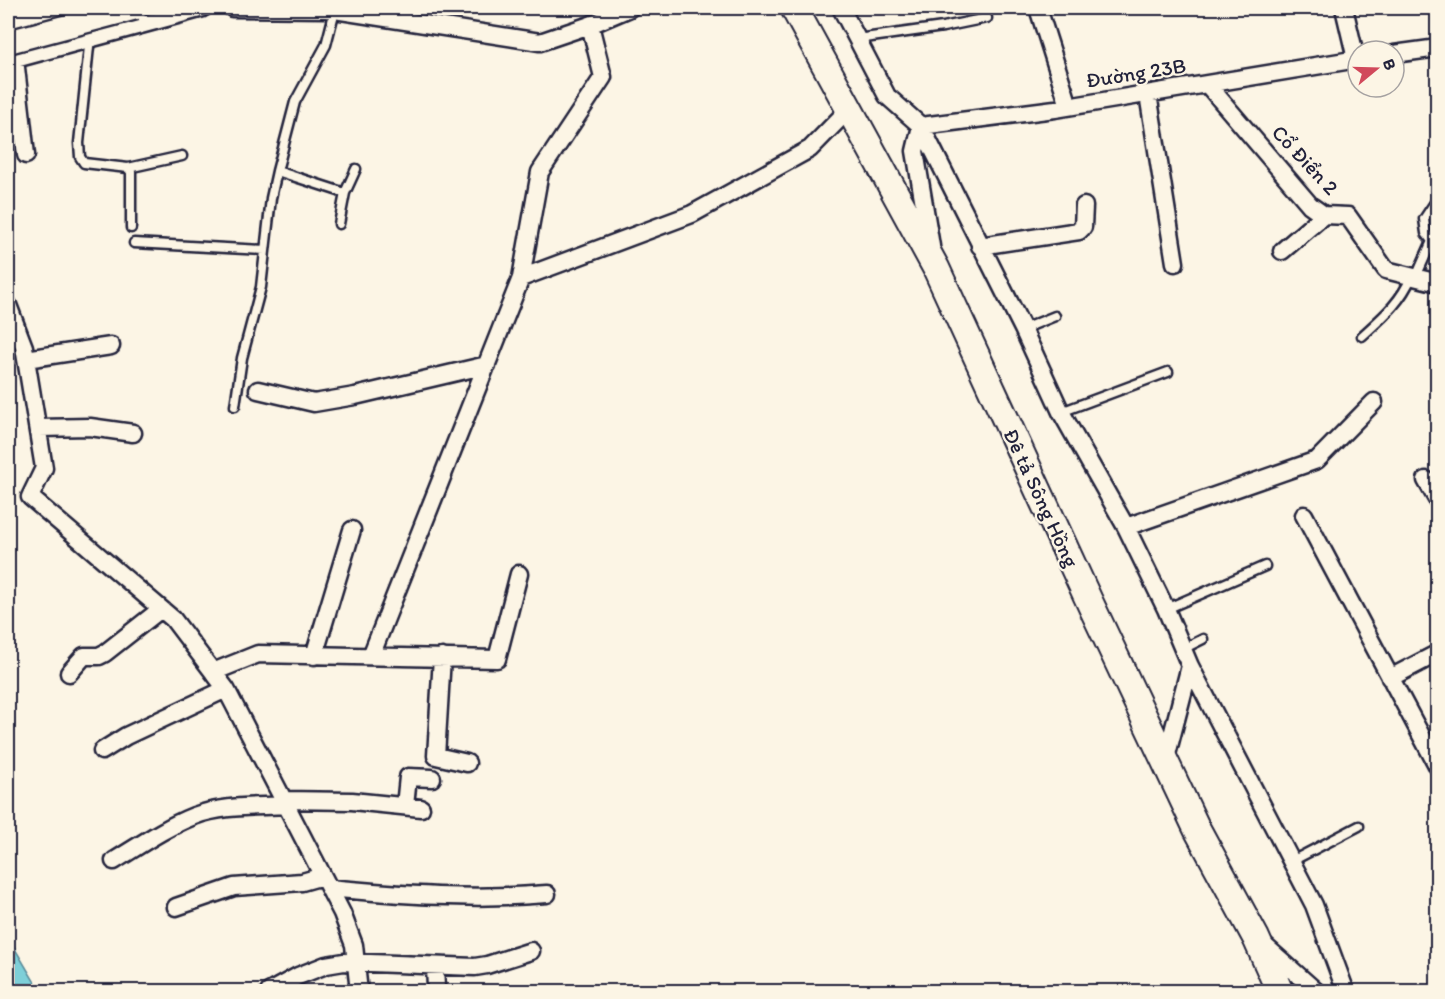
<svg xmlns="http://www.w3.org/2000/svg" width="1445" height="999" font-family="Itim,sans-serif">
<rect width="100%" height="100%" fill="#fcf5e5"/>
<filter id="ink" filterUnits="userSpaceOnUse"><feTurbulence type="fractalNoise" baseFrequency=".0167" numOctaves="2"/><feDisplacementMap in="SourceGraphic" scale="12" xChannelSelector="R" yChannelSelector="G"/><feConvolveMatrix kernelMatrix="1 2 1 2 8 2 1 2 1" color-interpolation-filters="sRGB"/></filter>
<g filter="url(#ink)">
<path fill="#7ecfd8" stroke="#598a99" stroke-width="1.5" d="M8,937L40,991H8Z"/>
<g fill="none" stroke-linecap="round" stroke-linejoin="round">
<defs>
<path id="service" d="M81,8L85,22
M90,37L79,143L80,157L84,163L128,168L131,172V228
M857,39L943,27L987,18
M128,168L182,156
M277,171L345,193
M339,224L345,193L356,169
M134,243L265,250
M1416,277L1432,241L1426,233L1424,219L1438,198
M1023,329L1055,316
M1362,336C1384,316 1400,303 1412,276
M235,406L242,358L261,287L271,198L277,171L295,102L326,45L335,10
M1061,412L1168,372
M1166,609L1265,566
M1183,649L1203,639
M1292,861L1359,826"/>
<path id="minor" d="M232,8L328,9L540,42L590,25L630,8
M841,8L887,96L921,126L1023,329L1061,412L1126,527L1166,609L1190,666L1314,905L1346,992
M1038,8L1069,106
M1344,8L1356,59
M1394,54L1438,48
M15,59L26,155
M8,61L203,8
M1207,84L1310,205L1324,215L1348,216L1386,270L1438,283
M1148,94L1175,263
M921,126L1055,109L1358,59
M921,126L915,151L931,246
M980,246L1079,231L1083,227L1084,206
M1282,251L1324,215
M521,278L692,214L810,149L849,109
M8,305L24,347L44,468L30,497L173,619L226,689L342,913L354,945L359,992
M26,359L111,346
M258,390L314,403L355,396L487,365
M38,428L90,427L133,433
M1426,480L1438,501
M1304,515L1438,767
M1126,527L1317,460L1374,402
M314,656L352,530
M371,656L521,278L540,172L603,77L590,25
M442,657L436,756L467,763
M213,672L258,654L497,659L519,574
M69,673L84,656H99L105,653L161,609
M1390,678L1438,653
M102,751L126,736L226,689
M1165,762L1190,666
M283,800L352,801L421,808
M405,806L408,777L432,778
M114,861C140,845 166,827 194,816C223,805 256,807 286,805
M329,888C401,895 474,900 547,894
M176,907L234,887L302,882L323,876
M1264,945L1317,992
M435,967L436,987
M269,992L298,976L326,965L344,962L475,967L487,965L531,951"/>
<path id="primary" d="M794,8L936,268L1091,605L1197,829L1256,938L1280,992"/>
<path id="trunk" d="M8,22L63,8"/>
</defs>
<use href="#service" stroke="#22223b" stroke-width="13"/>
<use href="#minor" stroke="#22223b" stroke-width="21"/>
<use href="#primary" stroke="#22223b" stroke-width="30"/>
<use href="#trunk" stroke="#22223b" stroke-width="32"/>
<use href="#service" stroke="#fcf5e5" stroke-width="8"/>
<use href="#minor" stroke="#fcf5e5" stroke-width="16"/>
<use href="#primary" stroke="#fcf5e5" stroke-width="26"/>
<use href="#trunk" stroke="#fcf5e5" stroke-width="27"/>
<path stroke="#22223b" stroke-width="4.5" d="M8,10L17,8"/>
<defs>
<path id="secondary-bridge" d="M8,42L136,8"/>
</defs>
<use href="#secondary-bridge" stroke="#22223b" stroke-width="27" stroke-linecap="butt"/>
<path stroke="#22223b" stroke-width="2" stroke-dasharray="1.5 4.5" stroke-linecap="butt" d="M153,13L173,8"/>
<use href="#secondary-bridge" stroke="#fcf5e5" stroke-width="22"/>
</g>
</g>
<g text-anchor="middle" stroke-width="4.5" stroke-linejoin="round" paint-order="stroke">
<g font-size="21" fill="#22223b" stroke="#fcf5e5">
<text transform="translate(1136 73) rotate(-9)" y="7">Đường 23B</text>
<text transform="translate(1305 160) rotate(47)" y="7">Cổ Điển 2</text>
<text transform="translate(1041 498) rotate(65)" y="7">Đê tả Sông Hồng</text>
</g>
</g>
<rect width="1445" height="999" fill="none" stroke="#fcf5e5" stroke-width="30"/>
<rect x="15" y="15" width="1415" height="969" fill="none" stroke="#22223b" stroke-width="2" filter="url(#ink)"/>
<g transform="translate(1376 69) rotate(71)"><circle r="28" fill="#fcf5e5" stroke="#a5a1a1" stroke-width="1.5"/>
<path d="M0-4.5L10 22L0 15L-10 22Z" fill="#d1495b"/>
<text y="-9" font-size="16" font-weight="bold" text-anchor="middle" fill="#22223b">B</text>
</g>
</svg>
